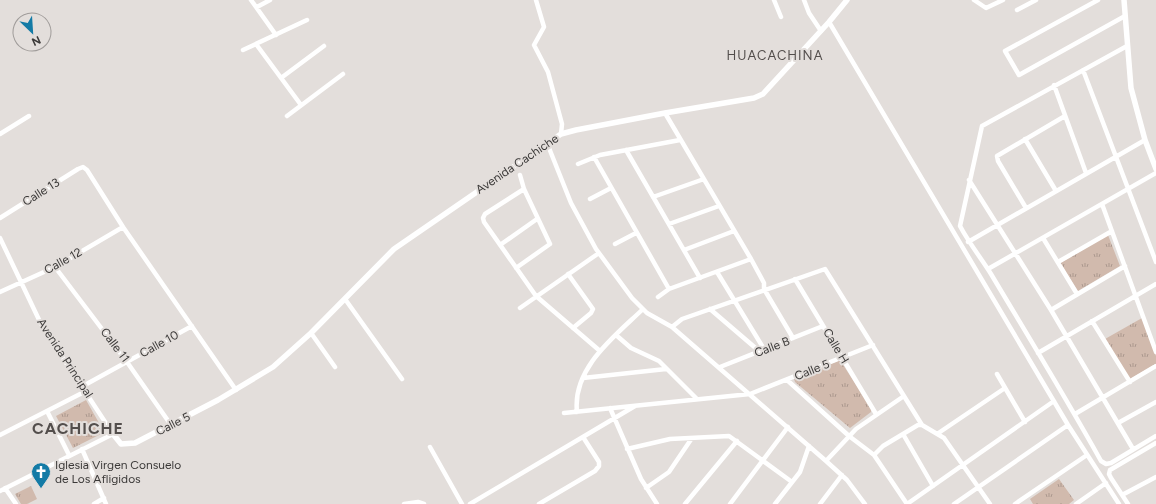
<svg xmlns="http://www.w3.org/2000/svg" width="1156" height="504" font-family="Figtree,sans-serif">
<defs>
<pattern id="grass-tufts" width="24" height="20" patternUnits="userSpaceOnUse"><rect width="24" height="20" fill="#d1baad"/><path d="M3 7l-1-3M5 7V3M7 7l1-3M15 17l-1-3M17 17v-4M19 17l1-3" fill="none" stroke="#ab988e"/></pattern>
</defs>
<rect width="100%" height="100%" fill="#e3dedb"/>
<path fill="url(#grass-tufts)" d="M1108,235L1120,266L1078,291L1060,263Z
M1142,318L1156,356V364L1130,379L1105,339Z
M840,360L871,408V412L850,428L795,382L794,379Z
M86,400L103,430L101,434L73,448L56,416Z
M1059,479L1074,500L1069,504H1033L1030,499Z
M31,486L37,499L27,504H21L15,494Z"/>
<g fill="none" stroke-linecap="round" stroke-linejoin="round">
<path stroke="#fff" stroke-width="4.5" d="M251,0L276,35
M536,0L544,27L534,45L548,72L562,124L561,134
M774,0L781,17
M804,0L809,13L821,31
M974,0L986,8L1003,0
M1098,0L1005,51L1019,75L1125,16
M257,7L270,0
M1017,10L1036,0
M829,22L1068,425L1119,504
M256,44L301,105
M1127,46L982,126L960,226C969,243 981,258 991,274C1028,336 1066,398 1101,461L1106,464L1111,463L1156,436
M243,50L307,20
M1083,70L1156,262
M281,78L324,46
M1054,85L1086,173
M665,113L751,259L764,283V289L793,338
M287,116L343,74
M0,134L29,116
M1025,139L1056,191
M547,143L571,203L596,249L632,298L647,313L672,327L826,461L847,480L865,504
M626,150L700,278
M594,157L669,289
M578,164L600,155L680,140
M969,180L1051,310L1133,449
M524,189L485,214L483,218L484,222L536,296L600,351
M653,197L704,179
M590,199L611,188
M1102,204L1156,352
M1026,208L998,161L997,156L1065,116
M0,218L78,169L83,167L87,170L123,227L236,390
M669,224L719,206
M0,238L42,326L113,434L0,491
M1043,238L1077,294
M968,242L1145,140
M615,244L636,233
M500,245L537,219
M684,250L734,231
M1058,262L1112,231
M55,267L127,362L171,425
M516,268L550,244L524,189L520,175
M988,269L1156,173
M717,272L764,349
M568,274L593,309L591,313L573,328
M795,279L876,414
M0,292L55,267L123,227
M658,297L669,289L751,259
M345,299L402,379
M520,308L599,253
M710,309L759,351
M1051,310L1125,266
M1092,321L1130,382
M672,327L682,319L825,269L922,425
M311,333L335,367
M616,335L631,348L659,361L697,399
M1038,353L1156,284
M720,367L823,326
M997,374L1025,422
M583,378L666,369
M787,380L849,436L874,455L907,504L1054,401
M83,386L192,326
M610,408L641,479L657,504
M47,411L69,455
M577,412C572,368 615,336 643,309
M564,413L750,394L873,345
M1075,414L1156,366
M1118,423L1156,402
M903,434L933,486
M937,434L1005,388
M0,435L86,391
M430,447L462,504
M82,449L106,504
M627,449L670,439L729,436L792,482
M874,455L883,446L918,425H922L944,438L990,504
M826,461L856,429L904,396
M5,488L16,504
M646,488L669,472L692,438
M1122,495L1156,477
M94,504L104,498
M404,504L418,502L424,504
M470,504L635,406
M539,504L595,471L599,466V462L583,437
M685,504L737,441
M730,504L788,427
M775,504L800,472L809,446
M820,504L842,475
M954,504L1068,425
M1015,504L1087,455
M1076,504L1106,483
M1128,504L1111,478L1109,474L1110,470L1156,443"/>
<path stroke="#fff" stroke-width="5.5" d="M1124,0L1131,88L1145,140L1156,169
M113,434L121,444L135,443L218,400L273,367L311,333L394,249L561,134L576,130L665,113L754,98L763,94L829,22L847,0"/>
</g>
<defs>
<symbol id="church-pin" viewBox="-11 -11 22 30"><path d="M0 17L-7.5 6A9.5 9.5 0 1 1 7.5 6Z" fill="#147ba6" stroke="#e3dedb"/><path d="M-1.2-6h2.4v3.5h3.3v2.4h-3.3V6h-2.4V-.1h-3.3v-2.4h3.3Z" fill="#fff"/></symbol>
</defs>
<g fill-rule="evenodd">
<use href="#church-pin" x="30" y="461" width="22" height="30"/>
</g>
<g text-anchor="middle" stroke-width="4" stroke-linejoin="round" paint-order="stroke">
<g font-size="12" fill="#3b3938" stroke="#e3dedb">
<text transform="translate(517 164) rotate(-34)" y="4">Avenida Cachiche</text>
<text transform="translate(41 192) rotate(-32)" y="4">Calle 13</text>
<text transform="translate(63 261) rotate(-29)" y="4">Calle 12</text>
<text transform="translate(159 344) rotate(-29)" y="4">Calle 10</text>
<text transform="translate(115 345) rotate(53)" y="4">Calle 11</text>
<text transform="translate(836 346) rotate(59)" y="4">Calle H</text>
<text transform="translate(772 347) rotate(-21)" y="4">Calle B</text>
<text transform="translate(65 358) rotate(57)" y="4">Avenida Principal</text>
<text transform="translate(812 370) rotate(-22)" y="4">Calle 5</text>
<text transform="translate(173 424) rotate(-27)" y="4">Calle 5</text>
</g>
<g font-size="12" fill="#3b3938" stroke="#e3dedb" text-anchor="start">
<text x="55" y="469">Iglesia Virgen Consuelo<tspan x="55" dy="14">de Los Afligidos</tspan></text>
</g>
<g font-size="13" letter-spacing="1" fill="#534e4c" stroke="#e3dedb">
<text x="775" y="60">HUACACHINA</text>
</g>
<g font-size="16" font-weight="bold" letter-spacing="1" fill="#534e4c" stroke="#e3dedb">
<text x="78" y="434">CACHICHE</text>
</g>
</g>
<g transform="translate(32 32) rotate(155)"><circle r="19" fill="#e3dedb" stroke="#a09c9a"/>
<path d="M0-3L7 15L0 10L-7 15Z" fill="#147ba6"/>
<text y="-6" font-size="11" font-weight="bold" text-anchor="middle" fill="#3b3938">N</text>
</g>
</svg>
